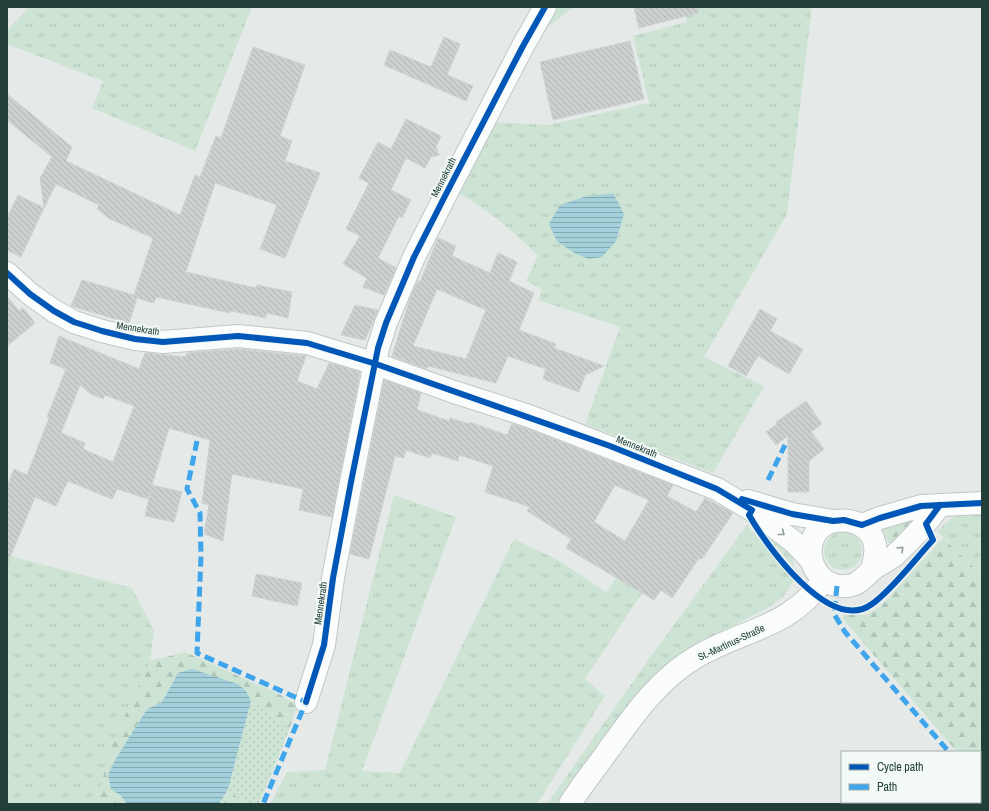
<svg xmlns="http://www.w3.org/2000/svg" width="989" height="811" font-family="'Archivo Narrow',sans-serif">
<defs>
<pattern id="grass-tufts" width="24" height="20" patternUnits="userSpaceOnUse"><rect width="24" height="20" fill="#cde4d5"/><path d="M3 7l-1-3M5 7V3M7 7l1-3M15 17l-1-3M17 17v-4M19 17l1-3" fill="none" stroke="#b0c5b8"/></pattern>
<pattern id="forest-firs" width="22" height="20" patternUnits="userSpaceOnUse"><rect width="22" height="20" fill="#cde4d5"/><path d="M5 1l3.5 6h-7zM16 11l3.5 6h-7z" fill="#b0c5b8"/></pattern>
<pattern id="park-dots" width="8" height="8" patternUnits="userSpaceOnUse"><rect width="8" height="8" fill="#cde4d5"/><path d="M2 2h.1M6 6h.1" fill="none" stroke="#b0c5b8" stroke-width="1.8" stroke-linecap="round"/></pattern>
<pattern id="water-rules" width="6" height="5" patternUnits="userSpaceOnUse"><rect width="6" height="5" fill="#a3d0da"/><path d="M0 2.5h6" fill="none" stroke="#84aab2"/></pattern>
<pattern id="building-back-hatch" width="6" height="6" patternUnits="userSpaceOnUse"><rect width="6" height="6" fill="#ccd1cf"/><path d="M-1 5l2 2M0 0l6 6M5-1l2 2" fill="none" stroke="#afb4b2"/></pattern>
</defs>
<rect width="100%" height="100%" fill="#e5eae8"/>
<path fill="url(#grass-tufts)" d="M29,7H252L195,151L92,108L103,81L7,44V30Z
M552,7H574L549,26L544,22Z
M684,7H812L787,214L704,357L764,386L713,473L585,424L620,327L538,300L542,289L526,281L538,256C514,231 486,208 455,191L493,122L548,125L649,103L633,36L687,22Z
M394,495L456,517L362,771L400,773L514,539L560,561L606,592L616,578L642,593L585,679L605,696L537,804H270L287,772L325,770Z
M982,511V575L937,531L953,517Z
M756,523L792,550L794,568V567Z
M747,525L794,580L784,596L771,606L695,646L559,804H547L649,659Z
M824 551a19 19 0 1 1 38 0a19 19 0 1 1-38 0Z
M7,555L132,588L154,631L150,661L98,804H7Z"/>
<path fill="url(#forest-firs)" d="M915,517L892,543H889L882,529Z
M943,538L982,575V781L980,779V752H957L843,619L844,615H866L880,607Z
M185,652L279,694L297,705L290,728L251,701L246,691L174,679L162,702L147,709L115,760L111,789L121,796L127,804H96L111,746L150,661Z
M228,789L245,804H219Z"/>
<path fill="url(#park-dots)" d="M251,701L290,728L259,804H245L228,789Z"/>
<path fill="url(#water-rules)" d="M613,193L624,214L616,241L602,257L589,259L576,254L557,241L549,224L560,205L584,197Z
M192,669L238,684L246,691L251,701L228,789L219,804H127L121,796L111,789L108,775L115,760L147,709L162,702L178,673Z"/>
<path fill="url(#building-back-hatch)" stroke="#cdd3d1" fill-rule="evenodd" d="M634,7H698V13L639,28Z
M444,37L460,44L447,75L473,86L466,101L384,65L390,50L431,67Z
M630,41L644,99L553,120L540,62Z
M253,47L305,65L280,136L292,141L285,161L320,173L285,258L260,249L277,205L215,183L186,272L256,288L257,285L292,292L288,318L267,313L266,318L231,311L230,313L156,297L154,303L137,298L129,323L71,306L82,280L134,295L153,238L110,219L97,209L99,205L56,184L44,208L40,178L52,157L7,120V94L72,147L66,161L180,215L195,175L200,177L216,136L221,138Z
M406,119L441,136L436,147L439,155L431,157L425,168L406,158L391,190L411,200L402,218L399,216L378,258L396,268L384,295L363,287L367,278L343,264L360,236L346,229L369,183L359,178L378,142L391,149Z
M18,195L44,208L21,257L7,250V218Z
M438,238L456,246L452,256L490,273L498,253L517,262L509,281L534,293L519,330L556,344L554,348L604,366L585,375L579,392L543,379L546,369L508,356L496,383L428,366L427,369L392,356L411,295L418,281L420,282ZM437,289L486,310L466,359L413,346Z
M7,296L19,311L23,308L35,323L7,346Z
M355,305L378,310L365,340L341,335Z
M760,309L777,319L770,331L803,349L789,374L758,356L746,376L728,366Z
M59,336L139,369L145,353L186,357L187,353L238,349L306,356L297,381L317,389L329,363L360,372L332,517L299,510L303,489L232,474L223,541L204,534L209,505L202,503L210,440L169,428L148,499L117,489L112,499L68,481L56,506L35,497L7,565V487L14,469L27,475L49,418L47,417L66,369L50,363ZM80,385L91,394L103,399L105,395L134,406L113,462L83,449L85,443L61,433Z
M384,380L421,393L417,410L449,421L450,418L469,424V422L507,435L512,424L525,428L673,485L667,496L696,512L705,498L733,513L702,559L699,558L672,598L661,590L654,600L566,548L571,539L527,511L530,507L485,492L493,466L459,455L458,461L432,453L430,458L406,450L404,458L395,456L369,559L350,554ZM615,485L649,500L625,541L594,522Z
M806,401L822,424L811,432L824,449L809,461V492H788V436L776,445L766,432L777,424L776,422Z
M152,485L182,492L174,522L145,516Z
M256,574L302,583L297,606L252,596Z"/>
<g fill="none" stroke-linecap="round" stroke-linejoin="round">
<defs>
<path id="minor" d="M7,273L30,294L54,311L74,322L102,331L135,339L163,342L238,336L307,343L376,364L454,392L529,416L717,489L752,510L794,542L810,559
M748,501L792,514L833,521
M862,525L880,518L921,506L982,503
M872,570C875,557 879,544 869,532C860,522 849,519 836,521C796,527 806,590 847,586C859,585 864,577 872,570C879,564 888,561 895,555C912,539 927,523 940,505
M306,702L324,645L333,578L351,482L378,348L386,323L414,257L445,196L523,46L545,7
M570,804C581,786 595,769 607,752C633,716 659,678 698,656C747,628 787,629 824,580"/>
</defs>
<use href="#minor" stroke="#c2c7c5" stroke-width="24"/>
<use href="#minor" stroke="#fbfcfc" stroke-width="22"/>
<path stroke="#3ea4ec" stroke-width="5" stroke-dasharray="10 5" stroke-linecap="butt" d="M197,441L187,489L200,513L201,556L197,653L306,702L263,804
M768,480L785,445
M837,586L834,614L845,632L949,752
M980,787L982,789"/>
<defs>
<path id="cycleway" d="M7,273L30,294L54,311L74,322L102,331L135,339L163,342L238,336L307,343L376,364L610,446L717,489L752,510L749,515C766,545 830,635 872,604C892,590 916,558 933,540L926,524L940,505
M742,499L792,514L833,521L844,520L862,525L880,518L921,506L982,503
M306,702L324,645L333,578L351,482L378,348L386,323L414,257L445,196L523,46L545,7"/>
</defs>
<use href="#cycleway" stroke="#f3f9f6" stroke-width="8"/>
<use href="#cycleway" stroke="#0057b8" stroke-width="6"/>
</g>
<defs><path id="oneway-chevron" d="M-2-3.5L2.5 0L-2 3.5" fill="none" stroke-width="1.6" stroke-linecap="round" stroke-linejoin="round"/></defs>
<g stroke="#8e9e9a">
<use href="#oneway-chevron" transform="translate(782 533) rotate(38)"/>
<use href="#oneway-chevron" transform="translate(901 549) rotate(-45)"/>
</g>
<g text-anchor="middle" stroke-width="4" stroke-linejoin="round" paint-order="stroke">
<g font-size="10" fill="#213f38" stroke="#f3f9f6">
<text transform="translate(443 177) rotate(-63)" y="4">Mennekrath</text>
<text transform="translate(138 328) rotate(9)" y="4">Mennekrath</text>
<text transform="translate(637 446) rotate(22)" y="4">Mennekrath</text>
<text transform="translate(320 603) rotate(-82)" y="4">Mennekrath</text>
<text transform="translate(731 642) rotate(-25)" y="4">St.-Martinus-Straße</text>
</g>
</g>
<rect width="989" height="811" fill="none" stroke="#213f38" stroke-width="16"/>
<rect x="841" y="751" width="140" height="52" fill="#f3f9f6" stroke="#9fafaa"/>
<rect x="849" y="764" width="20" height="6" fill="#0057b8" stroke="#9fafaa"/>
<text x="877" y="771" font-size="12" fill="#213f38">Cycle path</text>
<rect x="849" y="784" width="20" height="6" fill="#3ea4ec" stroke="#9fafaa"/>
<text x="877" y="791" font-size="12" fill="#213f38">Path</text>
</svg>
